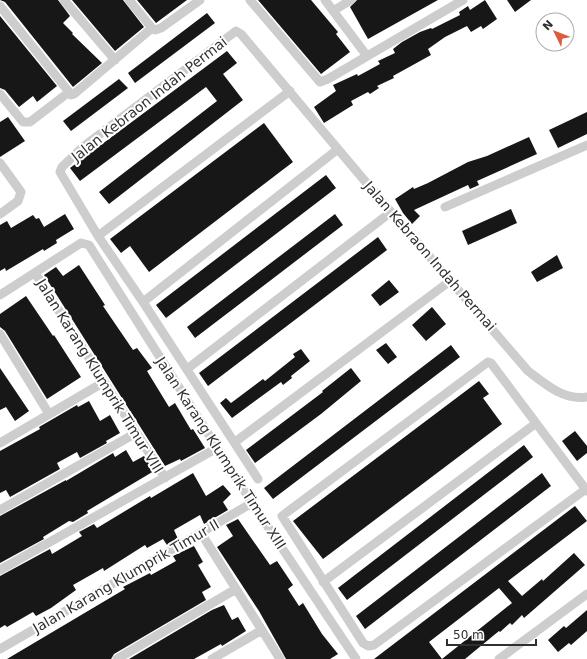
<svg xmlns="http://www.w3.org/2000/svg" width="587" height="659" font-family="'DejaVu Sans',sans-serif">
<rect width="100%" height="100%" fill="#fff"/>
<path fill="#171717" d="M0,0H58L70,16L63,23L73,33L72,34L102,63L73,87L5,2Z
M72,0H123L144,27L115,51Z
M137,0H187L156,23Z
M258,0H311L338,32L336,34L350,52L321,74Z
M357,0H438L368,39L350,7Z
M485,0L497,19L483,29L481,26L471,32L467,26L445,37L428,49L431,55L393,76L394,78L377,86L379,88L370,94L368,92L351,101L353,105L324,123L314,107L336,91L333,85L357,74L358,76L380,64L378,61L395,53L393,49L402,42L420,32L431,28L432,29L460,15L459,12L468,6L470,10Z
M507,0H531L515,12Z
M207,13L215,23L135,83L128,73Z
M0,16L57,86L37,102L33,96L19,107L5,90L0,88Z
M227,51L237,63L223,74L243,100L109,204L99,192L217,101L206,87L80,181L70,168Z
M119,79L128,88L71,131L63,121Z
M587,112V134L558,148L549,130Z
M8,117L25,141L0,157V122Z
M264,123L293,162L149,272L130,246L121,253L110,239Z
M529,137L537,154L477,181L479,185L470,189L468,185L414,210L420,216L412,224L403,213L395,199L413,187L414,189L428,183L468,162L487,156Z
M326,175L336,188L166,318L156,305Z
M511,209L517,223L468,245L462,231Z
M65,214L74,229L56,240L57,243L44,251L43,249L6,271L5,268L0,271V225L7,221L11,228L33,215L36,219L39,218L44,227Z
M335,214L343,225L195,338L187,327Z
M378,237L387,250L208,386L199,373Z
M557,255L563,268L537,282L531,272Z
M79,265L105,305L103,306L133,350L137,348L152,368L147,371L169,407L175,403L191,430L193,429L205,448L181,461L180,459L165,466L44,275L56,267L63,276Z
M389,280L399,292L380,306L371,295Z
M26,296L47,327L53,336L54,335L81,377L47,399L5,331L0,327V314Z
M432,307L446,324L426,341L412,325Z
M386,343L397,357L388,364L376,350Z
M451,345L460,357L273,499L264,488Z
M301,349L310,361L291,376L292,378L283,385L281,382L232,418L220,403L226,398L231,403L263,379L265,381L295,357L293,354Z
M0,368L29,411L15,421L6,407L0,410Z
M351,368L361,381L321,414L255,463L246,450L323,392L322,391Z
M479,381L489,394L483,398L502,424L323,559L293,521Z
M89,401L100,421L110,415L120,433L106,441L107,443L80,458L77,452L57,463L60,469L10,497L6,490L0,493V451L40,429L39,427L77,405L78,407Z
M575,431L587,446V453L577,461L562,441Z
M524,445L533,457L347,600L338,588Z
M126,450L133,462L144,456L154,471L87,511L88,513L73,522L69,521L43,537L44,539L0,563V516L66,480V481L113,453L115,457Z
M193,473L206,496L223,485L231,494L223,502L228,510L204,524L200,515L174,530L178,539L167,545L163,539L147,548L145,545L104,571L103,568L73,585L76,590L51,608L36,616L33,612L7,627L5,625L0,628V576L50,549L52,554L82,536L79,532L94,524L97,528L150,496L151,498Z
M542,473L551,486L365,629L356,616Z
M575,506L587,521L508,581L522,596L542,579L543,581L574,553L585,565L524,618L522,615L512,625L510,623L500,632L499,631L465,659H442L512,603L499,588L429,642L442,659H374Z
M238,519L270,565L277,561L293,585L288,589L299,606L303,603L322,634L338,654L330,659H286L259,611L217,547L233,536L226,525Z
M194,546L203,562L198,565L211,587L202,592L206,600L114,654L111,659H7L125,589L123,587L150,573L151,575L176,561L173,556Z
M224,605L232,620L238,617L246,631L222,646L221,644L194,659H129L212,610Z
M587,610V631L571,645L569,643L558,652L548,640L564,626L566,628Z"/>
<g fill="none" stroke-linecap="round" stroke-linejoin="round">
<path stroke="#cdcdcd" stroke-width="9" d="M64,0L115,60
M129,0L152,28
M250,0L320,82L328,79L463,0
M325,0L367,56
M0,6L69,92L30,122H23L0,94
M333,11L351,0
M152,28L155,30L161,28L200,0
M69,92L71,95L74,94L152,28
M0,163L21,192L18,201L0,214
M445,207L587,145
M98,236L290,91
M35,273L165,478
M0,295L81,243L89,245L252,503L356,659
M143,302L338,149
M0,334L49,414
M187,369L391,212
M235,442L450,281
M0,443L104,382
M258,479L143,302L98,236L60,172L62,167L84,146L236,31L241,34L391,212L528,371C545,384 564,401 587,397
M586,489L374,645L368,646L363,643L282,516L488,362L491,363L587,491
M0,510L136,433
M201,533L280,659
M0,570L217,448
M323,582L535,424
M0,649L252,503
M117,659L236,589
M212,659L262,630
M499,659L587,594"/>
</g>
<g text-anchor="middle" stroke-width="4" stroke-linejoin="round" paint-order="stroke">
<g font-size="14" fill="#303030" stroke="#fff">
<text transform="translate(149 99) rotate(-38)" y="5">Jalan Kebraon Indah Permai</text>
<text transform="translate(430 256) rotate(49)" y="5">Jalan Kebraon Indah Permai</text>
<text transform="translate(100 376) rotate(58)" y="5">Jalan Karang Klumprik Timur VIII</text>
<text transform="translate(221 453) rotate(57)" y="5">Jalan Karang Klumprik Timur XIII</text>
<text transform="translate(126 576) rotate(-30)" y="5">Jalan Karang Klumprik Timur II</text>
</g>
</g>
<g transform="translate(555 32) rotate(313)"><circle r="19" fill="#ffffff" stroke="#acacac"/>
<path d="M0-3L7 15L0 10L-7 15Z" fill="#db5d3d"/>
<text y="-6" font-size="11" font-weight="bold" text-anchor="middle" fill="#303030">N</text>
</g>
<path d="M447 639v6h89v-6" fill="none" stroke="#303030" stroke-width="2"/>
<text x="453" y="639" font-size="12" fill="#303030" stroke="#ffffff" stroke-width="3" paint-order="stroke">50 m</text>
</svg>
